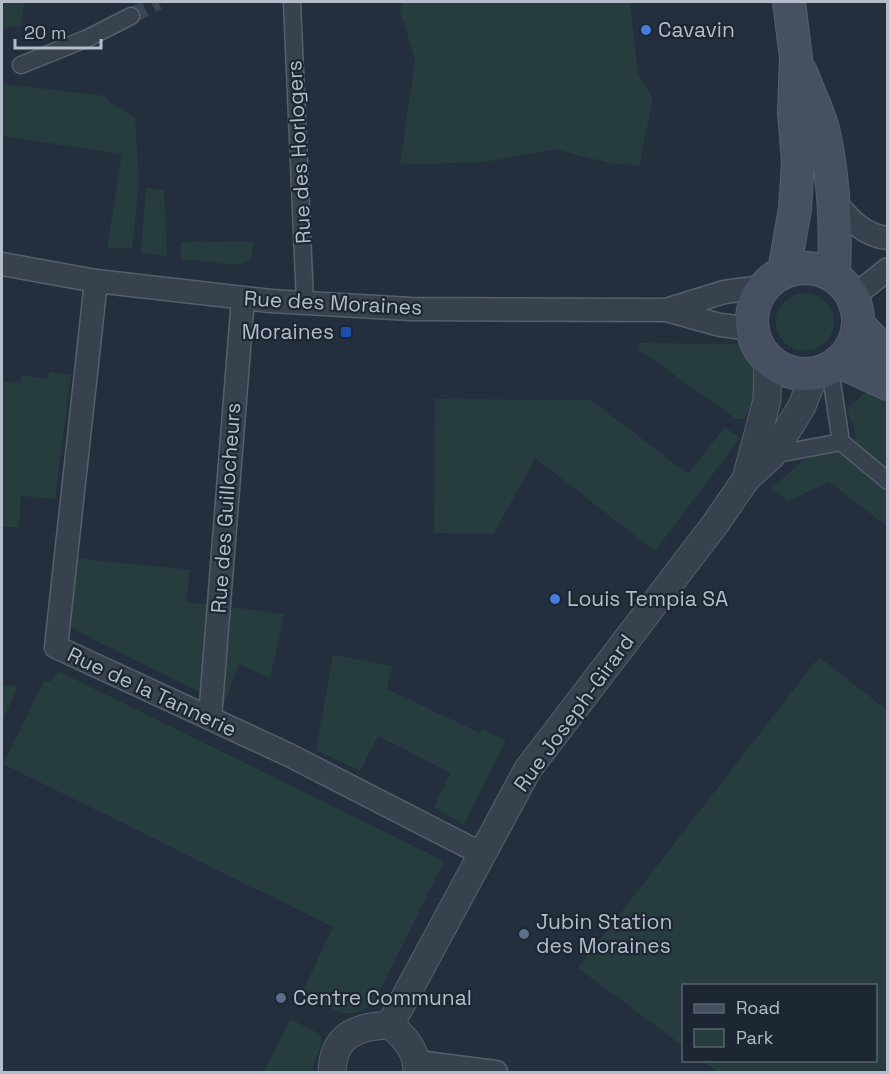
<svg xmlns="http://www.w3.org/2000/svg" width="889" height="1074" font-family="'Space Grotesk',sans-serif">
<rect width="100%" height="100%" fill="#242f3e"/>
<path fill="#263c3f" d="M2,2H24L21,26L2,28Z
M403,2H630L638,74L653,99L639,166L609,163L554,149L485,162L400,165L415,60L400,10Z
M2,84L105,96L110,103L135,117L139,183L132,248H107L122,154L2,136Z
M146,188L164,190L167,256L141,253Z
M254,241L251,258L241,265L181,259V242Z
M776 322a29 29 0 1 1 58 0a29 29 0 1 1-58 0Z
M639,343L739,344C766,377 759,382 745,419H736L638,349Z
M49,372L71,375L55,499L21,496L19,527H2V381L20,383L21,375L48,379Z
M870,388L887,400V526L829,482L788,501L772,488L806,458L833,452L857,437L847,409Z
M435,399L591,400L688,474L725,427L740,438L655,551L535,458L494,534L434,533Z
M74,558L190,570L186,602L284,614L270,678L239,664L224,704L86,636L69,625Z
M333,655L393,666L387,689L480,733L482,729L506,741L464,825L434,807L451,773L378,736L360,771L316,750Z
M819,657L887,710V1066L884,1072H719L703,1061L876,1060V986H684L683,1046L578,968Z
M58,671L444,861L375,1000C350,1027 329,1007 302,993L333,927L3,764L44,681L51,682Z
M2,685L18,686L2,722Z
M290,1019L320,1034L322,1043L311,1071L264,1072Z"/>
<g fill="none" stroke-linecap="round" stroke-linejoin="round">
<path stroke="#3a4453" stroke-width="16" stroke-dasharray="16 8" stroke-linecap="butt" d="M131,16L158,2"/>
<defs>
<path id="pedestrian" d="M292,2L305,302
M21,65L88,38L131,16
M830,369L841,442L888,481
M772,455L841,442"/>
<path id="minor" d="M833,200C849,218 863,236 888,238
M2,264L96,281L271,301L411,309L666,310L720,325L753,329
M96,281L56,647L287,754L482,854
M853,297L888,269
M666,310L724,292L762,287
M210,718L243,298
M417,1062L496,1072"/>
<path id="tertiary" d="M746,479L767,400L768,358
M390,1025L528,769L716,523L746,479L772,455L802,406L814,375
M332,1072C333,1035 357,1026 390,1025C406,1038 417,1051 417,1072"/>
<path id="secondary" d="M801,72C808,91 818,110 823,129C834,176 836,226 834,274
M752 321a53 53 0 1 1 106 0a53 53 0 1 1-106 0Z
M784,271L795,209L798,162L794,112L796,58L789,2
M858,324L888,356
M840,362L888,384"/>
</defs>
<use href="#pedestrian" stroke="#565f6c" stroke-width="19"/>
<use href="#minor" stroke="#565f6c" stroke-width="25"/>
<use href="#tertiary" stroke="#565f6c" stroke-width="29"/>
<use href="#secondary" stroke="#565f6c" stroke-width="34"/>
<use href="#pedestrian" stroke="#38414e" stroke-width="16"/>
<use href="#minor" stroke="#38414e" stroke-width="22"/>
<use href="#tertiary" stroke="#38414e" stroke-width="27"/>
<use href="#secondary" stroke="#465061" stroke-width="32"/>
</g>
<g fill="#3f7fe0" stroke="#1d2633" stroke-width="2">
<circle cx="646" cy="30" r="6"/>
<circle cx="555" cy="599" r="6"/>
</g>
<rect fill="#1a4fb4" stroke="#1d2633" stroke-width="2" x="340" y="326" width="12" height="12" rx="3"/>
<g fill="#5c6f8a" stroke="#1d2633" stroke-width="2">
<circle cx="524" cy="934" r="6"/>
<circle cx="281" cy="998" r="6"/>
</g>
<g text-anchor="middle" stroke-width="4.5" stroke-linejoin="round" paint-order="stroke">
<g font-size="21" fill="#b4bcc9" stroke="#1d2633" text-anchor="start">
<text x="658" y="37">Cavavin</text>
<text x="334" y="339" text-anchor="end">Moraines</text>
<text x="567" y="606">Louis Tempia SA</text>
<text x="536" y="929">Jubin Station<tspan x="536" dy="24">des Moraines</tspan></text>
<text x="293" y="1005">Centre Communal</text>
</g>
<g font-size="21" fill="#b4bcc9" stroke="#1d2633">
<text transform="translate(299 152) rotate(-93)" y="7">Rue des Horlogers</text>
<text transform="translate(333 303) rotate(3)" y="7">Rue des Moraines</text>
<text transform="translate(226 508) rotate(-86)" y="7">Rue des Guillocheurs</text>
<text transform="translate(152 692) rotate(25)" y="7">Rue de la Tannerie</text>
<text transform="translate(574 713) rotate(-54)" y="7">Rue Joseph-Girard</text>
</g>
</g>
<rect width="889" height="1074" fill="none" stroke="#b4bcc9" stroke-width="6"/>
<rect x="682" y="984" width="195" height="78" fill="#1d2633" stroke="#59626f" stroke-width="1.5"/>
<rect x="694" y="1004" width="30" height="9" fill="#465061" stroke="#59626f" stroke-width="1.5"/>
<text x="736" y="1014" font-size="18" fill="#b4bcc9">Road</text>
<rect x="694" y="1029" width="30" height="18" fill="#263c3f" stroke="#59626f" stroke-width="1.5"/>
<text x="736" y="1044" font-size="18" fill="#b4bcc9">Park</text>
<path d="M15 39v9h86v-9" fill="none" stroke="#b4bcc9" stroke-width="3"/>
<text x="24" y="39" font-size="18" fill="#b4bcc9" stroke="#1d2633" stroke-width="4.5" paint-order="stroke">20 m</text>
</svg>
